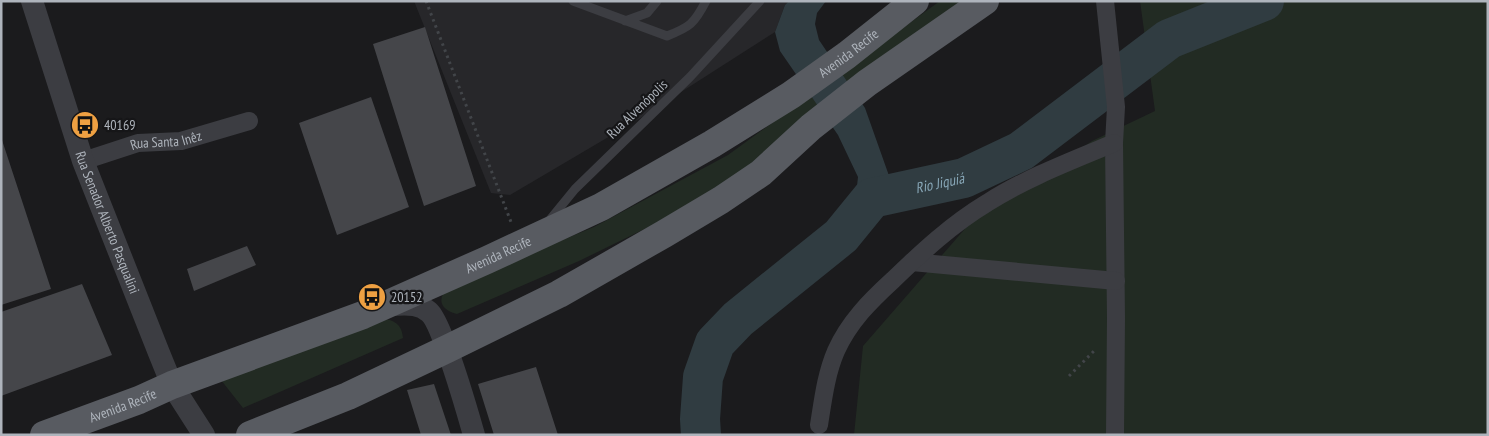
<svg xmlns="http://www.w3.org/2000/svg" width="1489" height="436" font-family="'PT Sans Narrow',sans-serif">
<rect width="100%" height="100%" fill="#1b1b1d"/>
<path fill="#27272a" d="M414,1H789L785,5L775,32L639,119L510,195L491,193Z"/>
<path fill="#222b23" d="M940,1H965L767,156L706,199L579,261L457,314C441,310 436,300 448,287L594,227L728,155Z
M1140,1H1488V435H854L863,346L970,223L1092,141L1155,111Z
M381,318C394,320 402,324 403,338L243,408L221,380Z"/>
<path fill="#303c41" d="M789,1H826L817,13L815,24L819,40L865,108L893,187L872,198L855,204L858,177L838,135L780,51L775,32L785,5Z"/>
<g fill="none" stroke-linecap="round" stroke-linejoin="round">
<path stroke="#303c41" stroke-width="40" id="s1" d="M701,435L700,419L703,377L715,343L738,319L841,236L872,198L964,178L1021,151L1169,39L1264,1"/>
</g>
<path fill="#45464a" d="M425,27L476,186L424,206L373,44Z
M371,97L409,207L337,235L299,123Z
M1,137L51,289L1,305Z
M247,246L256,265L194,291L187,269Z
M82,284L112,355L1,396V312Z
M536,367L558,435H494L478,384Z
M434,384L451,435H421L407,390Z"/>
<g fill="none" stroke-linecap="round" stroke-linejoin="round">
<path stroke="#424549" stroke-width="3" stroke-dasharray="2.5 4" stroke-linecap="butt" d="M426,1L511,222
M1069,376L1095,350"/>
<path stroke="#3c3d42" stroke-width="9" d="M573,1L667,36C690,27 694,24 706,1
M625,21L647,13L657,1
M548,222L575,189L690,77L760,1"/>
<g stroke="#3c3d42" stroke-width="18">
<path d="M1105,1L1116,107L1114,143L1116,318L1115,435"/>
<path id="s2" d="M83,161L138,143L181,141L249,121"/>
<path d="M912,262L1116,281"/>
<path d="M819,425C823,400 826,374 836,351C849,322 870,301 893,280C922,252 952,224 987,203C1026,178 1071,161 1114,143"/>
</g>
<g stroke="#3c3d42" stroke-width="22">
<path id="s3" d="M32,1L83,161L159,353L172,385L204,435"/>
<path d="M389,305C403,305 418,302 429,312C442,322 468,414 474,435"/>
</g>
<g stroke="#585b61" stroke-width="28">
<path id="s4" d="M44,435L139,400L172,385L363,315L487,260L601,207L712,144L791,95L847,55L915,1"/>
<path d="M250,435L348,396L447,349L559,294L664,234L721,200L761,173L811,127L867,83L985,1"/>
</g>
</g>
<defs>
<symbol id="bus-disc" viewBox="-11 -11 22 22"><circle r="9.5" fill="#eea042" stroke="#161618"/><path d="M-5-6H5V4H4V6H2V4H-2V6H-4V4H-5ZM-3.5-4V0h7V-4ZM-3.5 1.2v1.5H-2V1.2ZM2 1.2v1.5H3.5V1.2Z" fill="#111"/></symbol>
</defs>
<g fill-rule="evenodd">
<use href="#bus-disc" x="69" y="109" width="32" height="32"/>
<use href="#bus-disc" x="356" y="281" width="32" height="32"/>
</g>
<g text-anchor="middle" stroke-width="4.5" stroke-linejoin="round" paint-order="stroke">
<g font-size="14" fill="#aeb4bc" stroke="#161618">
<text dy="5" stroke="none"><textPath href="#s4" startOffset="894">Avenida Recife</textPath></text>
<text transform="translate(637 109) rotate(-44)" y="5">Rua Alvenópolis</text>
<text dy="5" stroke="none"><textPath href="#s2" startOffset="86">Rua Santa Inêz</textPath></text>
<text dy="5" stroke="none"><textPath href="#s3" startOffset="234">Rua Senador Alberto Pasqualini</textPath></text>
<text dy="5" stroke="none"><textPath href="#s4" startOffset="489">Avenida Recife</textPath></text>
<text dy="5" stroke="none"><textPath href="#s4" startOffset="84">Avenida Recife</textPath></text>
</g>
<g font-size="14" fill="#aeb4bc" stroke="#161618" text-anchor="start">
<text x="104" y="130">40169</text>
<text x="391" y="302">20152</text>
</g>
<g font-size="15" font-style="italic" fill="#86a5b5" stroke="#161618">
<text dy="5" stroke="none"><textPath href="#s1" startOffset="378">Rio Jiquiá</textPath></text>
</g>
</g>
<rect width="1489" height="436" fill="none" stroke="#aeb4bc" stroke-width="5"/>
</svg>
